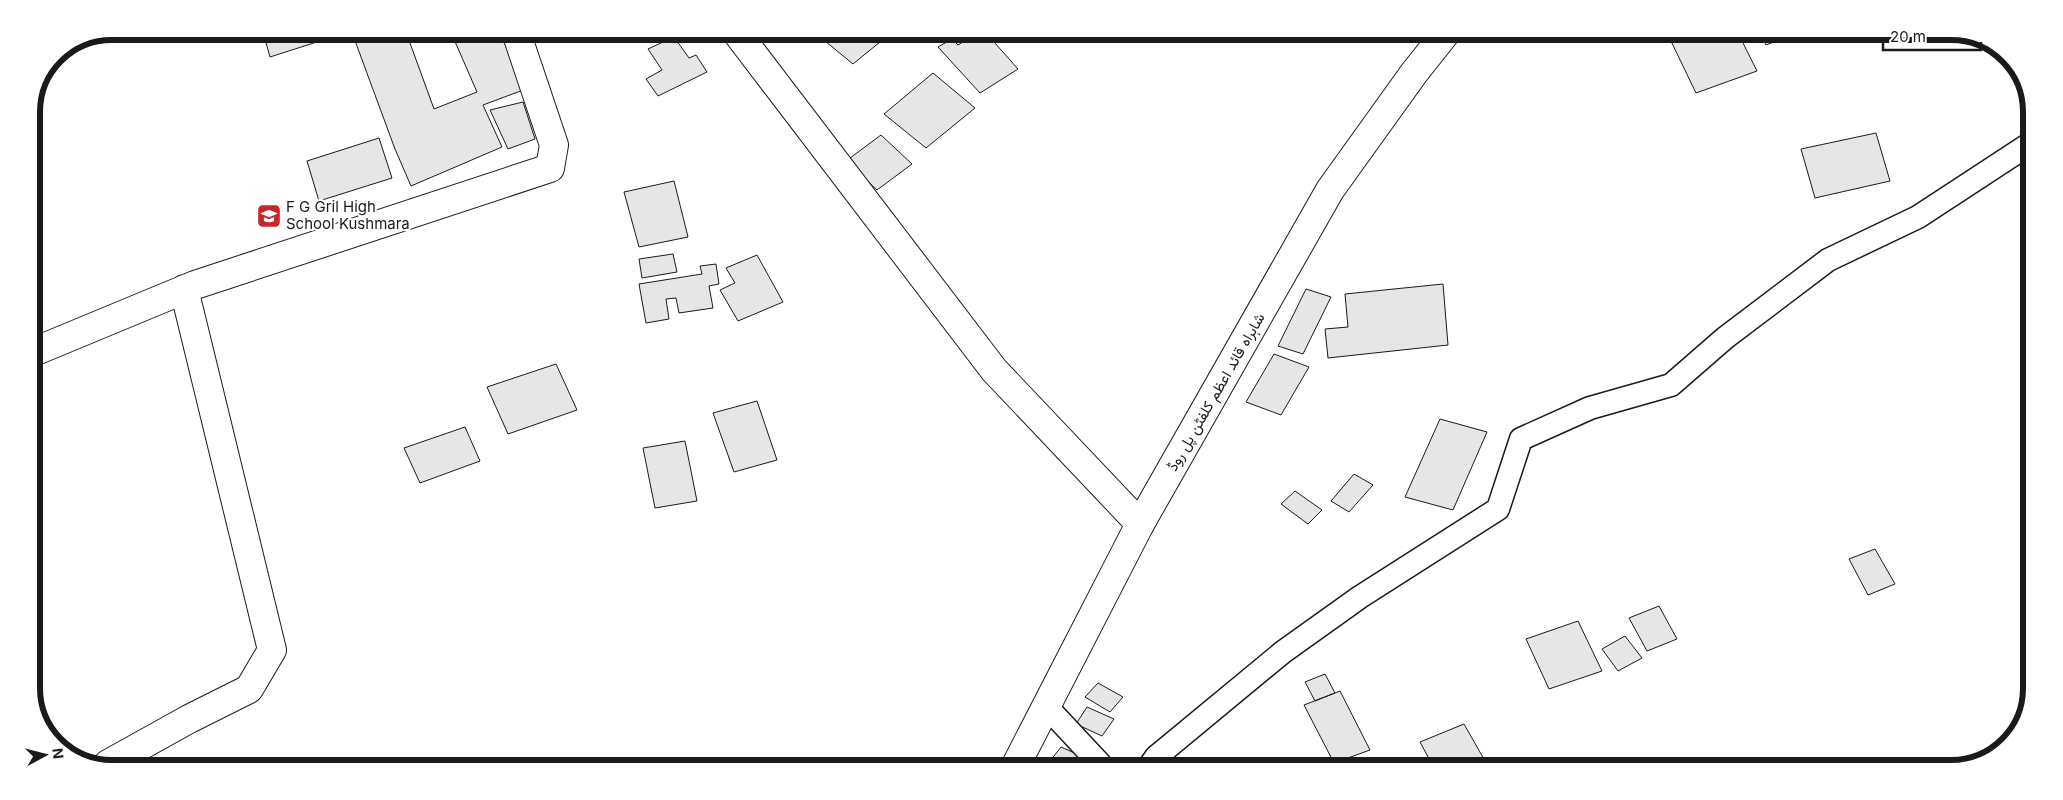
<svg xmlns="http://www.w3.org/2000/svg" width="2063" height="800" font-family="Inter,Vazirmatn,sans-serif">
<rect width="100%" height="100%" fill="#fff"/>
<path fill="#e6e6e6" stroke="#1a1a1a" d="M263,32H320L323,40L270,57Z
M370,32H406L434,109L477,92L453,37L468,32H506L526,89L483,105L502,147L411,186L395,149L354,38Z
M834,33H891L853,64L825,41Z
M977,33H986L1018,69L980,93L938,47L952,39L958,45Z
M1674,35H1739L1757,71L1696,93L1669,37Z
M1761,35H1792L1766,45Z
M674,37L689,58L696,55L707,72L658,96L646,79L662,70L648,49Z
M933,73L975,108L926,148L884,114Z
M523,102L535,139L508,149L490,110Z
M1876,133L1890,181L1815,198L1801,149Z
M881,135L912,164L877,190L846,161Z
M379,138L392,178L319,201L307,161Z
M674,181L688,237L639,247L624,192Z
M673,254L677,272L642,278L639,259Z
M757,255L783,302L738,321L720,290L735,283L726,268Z
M716,264L719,284L709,286L713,308L679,313L676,298L666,299L669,319L646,323L639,284L702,274L700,266Z
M1443,284L1448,345L1328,358L1325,329L1348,327L1345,294Z
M1306,289L1331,297L1303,354L1278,346Z
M1274,354L1309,367L1281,415L1246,402Z
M556,364L577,410L508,434L487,387Z
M757,401L777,460L734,472L713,413Z
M1440,419L1487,432L1453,510L1405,497Z
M465,427L480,461L420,483L404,448Z
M685,441L697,501L655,508L643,448Z
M1354,474L1373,485L1349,512L1331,501Z
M1295,491L1322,510L1308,524L1281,504Z
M1875,549L1895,584L1868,595L1849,559Z
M1659,606L1677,639L1647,651L1629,618Z
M1578,621L1602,671L1549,689L1526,639Z
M1625,636L1642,658L1618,671L1602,649Z
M1325,674L1335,693L1315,701L1305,682Z
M1098,683L1123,697L1110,712L1085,697Z
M1340,691L1370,750L1334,763L1304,705Z
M1087,707L1114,719L1102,736L1076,724Z
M1464,724L1489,768H1434L1420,742Z
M1061,747L1088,759L1083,767H1062L1050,761Z"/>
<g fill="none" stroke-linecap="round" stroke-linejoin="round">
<defs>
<path id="pedestrian" d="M1046,706L1103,767
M1149,767L1156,757L1283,652L1360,597L1498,509L1521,439L1590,408L1671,385L1725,338L1828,260L1918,217L2031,143"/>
<path id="minor" d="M737,33L994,370L1140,524
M31,353L195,285L550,168L554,145L516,32
M108,764L189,719L249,689L272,650L184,289"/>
<path id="trunk" d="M1015,767L1140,524L1330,190L1414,73L1445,34"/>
</defs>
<use href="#pedestrian" stroke="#1a1a1a" stroke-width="25"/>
<use href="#minor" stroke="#1a1a1a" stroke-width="30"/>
<use href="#trunk" stroke="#1a1a1a" stroke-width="30"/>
<use href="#pedestrian" stroke="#fff" stroke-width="22"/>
<use href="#minor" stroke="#fff" stroke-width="28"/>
<use href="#trunk" stroke="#fff" stroke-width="28"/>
</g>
<defs>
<symbol id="school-square" viewBox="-11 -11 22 22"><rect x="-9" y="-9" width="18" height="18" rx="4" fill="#c62828" stroke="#fff"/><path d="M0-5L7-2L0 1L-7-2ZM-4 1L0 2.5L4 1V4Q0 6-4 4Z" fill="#fff"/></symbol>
</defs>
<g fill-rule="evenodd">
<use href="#school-square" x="255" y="202" width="28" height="28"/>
</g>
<g text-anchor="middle" stroke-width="4" stroke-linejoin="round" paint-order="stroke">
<g font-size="15" fill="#1a1a1a" stroke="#fff" text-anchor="start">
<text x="286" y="212">F G Gril High<tspan x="286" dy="17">School Kushmara</tspan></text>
</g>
<g font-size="15" fill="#1a1a1a" stroke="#fff">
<text transform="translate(1216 392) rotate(-60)" y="5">شاہراہ قائد اعظم کلفٹن پل روڈ</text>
</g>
</g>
<path d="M0 0H2063V800H0ZM112 40H1951A72 72 0 0 1 2023 112V688A72 72 0 0 1 1951 760H112A72 72 0 0 1 40 688V112A72 72 0 0 1 112 40Z" fill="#fff" fill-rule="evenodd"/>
<path fill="none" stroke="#1a1a1a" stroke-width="6" d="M112 40H1951A72 72 0 0 1 2023 112V688A72 72 0 0 1 1951 760H112A72 72 0 0 1 40 688V112A72 72 0 0 1 112 40Z"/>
<g transform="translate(45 755) rotate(83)" stroke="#ffffff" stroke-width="4" paint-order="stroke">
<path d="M0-4L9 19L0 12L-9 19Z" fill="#1a1a1a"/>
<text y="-8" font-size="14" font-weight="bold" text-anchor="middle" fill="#1a1a1a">N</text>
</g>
<path d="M1883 42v8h98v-8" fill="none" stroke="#1a1a1a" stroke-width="2.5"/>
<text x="1890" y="42" font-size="15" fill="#1a1a1a" stroke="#ffffff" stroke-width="4" paint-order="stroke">20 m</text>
</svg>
